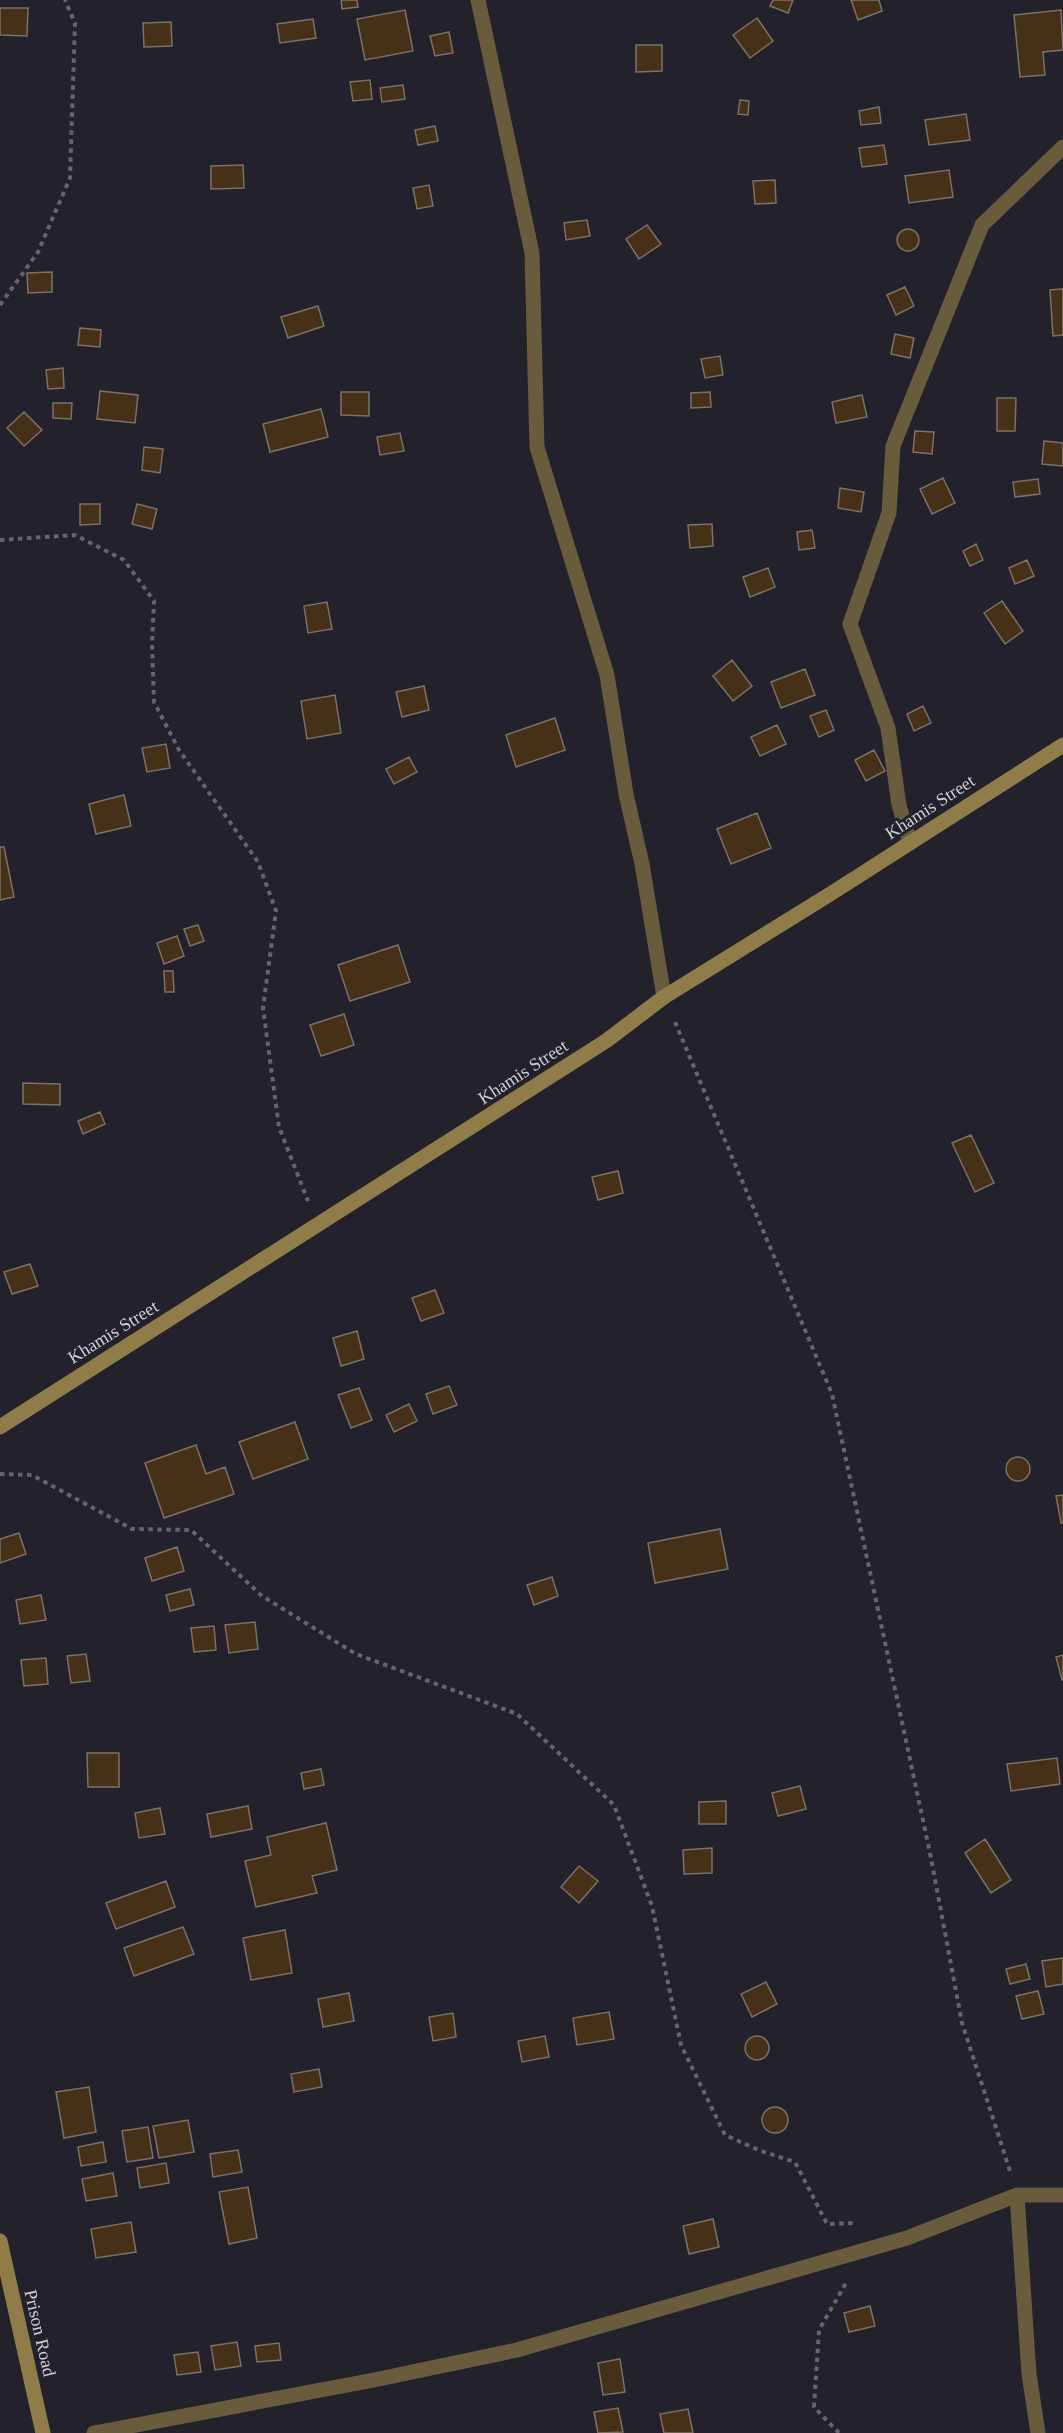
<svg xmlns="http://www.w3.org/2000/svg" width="1063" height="2433" font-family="'Times New Roman',serif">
<rect width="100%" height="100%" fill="#22212c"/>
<path fill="#463017" stroke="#7c7167" stroke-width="1.5" d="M341,0H357L358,7L342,9Z
M773,0H793L788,13L770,6Z
M851,0H879L882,11L858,20Z
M0,8H28L27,36L0,35Z
M405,10L413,51L365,60L357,19Z
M1061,10L1063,50L1043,52L1045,75L1020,77L1014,15Z
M757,18L773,41L750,58L733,35Z
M313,19L316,38L280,43L277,24Z
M171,22L172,46L144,47L143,23Z
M449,32L453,53L435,56L430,36Z
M636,45H662V71L636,72Z
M370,80L372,99L353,101L350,82Z
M403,85L405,99L382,102L380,88Z
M740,100L749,101L748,115L738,114Z
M879,107L881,123L861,125L859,111Z
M966,114L970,140L929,145L925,120Z
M435,126L438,141L418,145L415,130Z
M884,145L887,164L862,167L859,148Z
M243,165L244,188L211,189V166Z
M949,170L953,197L909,203L905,176Z
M775,180L776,203L755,204L753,181Z
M429,185L433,206L417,209L413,188Z
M587,220L590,236L566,240L564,223Z
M647,225L661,244L639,259L626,239Z
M897 240a11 11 0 1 1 22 0a11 11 0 1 1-22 0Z
M52,272V292L28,293L27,273Z
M905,287L914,306L896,315L887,295Z
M1063,289V335L1053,336L1050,290Z
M318,306L324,326L288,338L281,317Z
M80,328L101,330L100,347L78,345Z
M895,334L914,338L910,358L891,354Z
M720,356L723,375L705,378L701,359Z
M63,368L64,388L48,389L46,370Z
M100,391L138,395L135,423L97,419Z
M341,392H369V416L341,415Z
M710,392L711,407L691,408V393Z
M862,395L867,417L836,423L832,402Z
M997,398H1016L1015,431H997Z
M53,403H72L71,419L53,418Z
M321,409L328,437L270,452L263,424Z
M24,412L42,430L24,446L7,428Z
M915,431L934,432L932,454L913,452Z
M400,433L404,451L380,455L377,437Z
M1044,441L1063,443V466L1042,464Z
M144,447L163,449L160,473L142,470Z
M943,478L955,503L932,514L920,489Z
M1038,479L1040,494L1015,497L1013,482Z
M840,488L864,492L861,512L838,508Z
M80,504H100V524L80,525Z
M137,504L157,509L152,529L132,524Z
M712,524L713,546L690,548L688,525Z
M812,530L815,548L799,550L797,532Z
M976,544L983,560L970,566L963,551Z
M1027,560L1034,576L1015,584L1009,568Z
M768,568L775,587L750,597L743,577Z
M1002,601L1023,631L1005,644L984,613Z
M327,602L332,629L308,633L304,606Z
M732,660L752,686L733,701L713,676Z
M805,669L815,695L781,708L771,682Z
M424,686L429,710L402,717L396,692Z
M335,695L341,733L307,739L301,701Z
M923,706L931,723L914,731L907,714Z
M826,710L834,730L819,737L810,716Z
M555,718L565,750L516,767L506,735Z
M777,725L786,744L760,756L751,737Z
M166,744L170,768L147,772L142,748Z
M874,750L885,771L866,781L855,760Z
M409,757L417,772L394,784L386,769Z
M124,795L131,826L96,834L89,804Z
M757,813L771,848L731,864L717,829Z
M0,847H4L14,897L0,900Z
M198,925L204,941L190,946L184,929Z
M177,936L184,956L164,964L157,943Z
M398,945L410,982L350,1001L338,965Z
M164,971H173L174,992H165Z
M344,1014L354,1045L321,1056L310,1025Z
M23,1083L60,1084V1105L23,1104Z
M100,1112L105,1124L83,1134L78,1121Z
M971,1135L994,1183L975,1192L952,1143Z
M618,1171L623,1193L598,1200L592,1177Z
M30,1264L38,1286L12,1294L4,1272Z
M435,1290L444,1313L421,1321L412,1298Z
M357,1331L364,1359L341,1366L333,1338Z
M449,1386L457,1405L433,1414L426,1394Z
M359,1388L372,1420L351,1428L338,1395Z
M409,1404L417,1421L394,1432L386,1415Z
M295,1422L308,1459L253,1479L239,1442Z
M196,1445L206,1474L225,1467L234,1494L164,1518L145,1463Z
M1006 1469a12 12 0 1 1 24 0a12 12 0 1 1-24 0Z
M1063,1495V1523H1061L1056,1496Z
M720,1529L728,1569L655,1583L648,1543Z
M19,1533L26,1554L0,1563V1539Z
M177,1547L184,1571L152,1581L145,1558Z
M552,1577L558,1596L534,1605L527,1585Z
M190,1589L194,1605L170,1611L166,1595Z
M41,1595L46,1620L20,1624L16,1600Z
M255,1622L258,1649L229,1653L225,1625Z
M214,1626L216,1650L194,1652L191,1628Z
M86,1654L90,1681L71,1683L67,1656Z
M1063,1655V1680H1062L1056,1657Z
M46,1658L48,1684L24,1686L21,1660Z
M87,1753H119V1787H88Z
M1057,1758L1060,1784L1011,1791L1007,1764Z
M321,1769L324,1785L304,1789L301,1773Z
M800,1786L806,1809L778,1816L772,1793Z
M726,1801V1824H699V1802Z
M248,1806L252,1829L211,1837L207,1814Z
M160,1808L165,1834L139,1838L135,1813Z
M326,1823L337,1870L312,1876L317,1893L256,1907L245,1861L271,1855L267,1837Z
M985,1839L1011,1880L991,1893L965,1853Z
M712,1848V1873L684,1874L683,1850Z
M579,1866L598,1881L579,1903L561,1887Z
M166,1881L175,1907L116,1929L106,1903Z
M183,1927L194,1954L134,1976L124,1948Z
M285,1930L292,1973L251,1980L243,1938Z
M1063,1958V1984L1046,1987L1042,1961Z
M1026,1964L1030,1979L1010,1984L1006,1969Z
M766,1982L777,2004L752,2017L741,1994Z
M1038,1991L1044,2014L1022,2019L1016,1996Z
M349,1993L354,2021L323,2027L318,1999Z
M609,2012L614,2039L577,2045L573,2018Z
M453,2013L456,2037L433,2041L429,2017Z
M745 2048a12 12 0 1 1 24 0a12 12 0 1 1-24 0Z
M545,2036L549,2057L522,2062L518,2041Z
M319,2069L322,2087L294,2092L291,2074Z
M89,2087L96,2132L64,2138L56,2092Z
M762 2120a13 13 0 1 1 26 0a13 13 0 1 1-26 0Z
M188,2120L194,2152L159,2158L153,2126Z
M148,2127L153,2158L127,2162L122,2131Z
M103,2142L106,2162L81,2166L78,2147Z
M238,2150L242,2172L213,2177L210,2154Z
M166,2163L169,2183L140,2188L137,2168Z
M113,2173L117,2196L86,2201L82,2179Z
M248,2187L257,2238L229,2244L219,2192Z
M713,2219L719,2247L689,2254L683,2226Z
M131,2222L136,2252L96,2258L91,2229Z
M870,2306L875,2326L849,2332L844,2313Z
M237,2342L241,2366L215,2370L211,2346Z
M279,2343L281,2360L257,2362L255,2346Z
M198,2352L201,2372L177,2375L174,2355Z
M620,2359L625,2392L603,2395L598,2363Z
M618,2408L623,2432L598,2433L594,2412Z
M688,2409L693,2433H664L660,2414Z"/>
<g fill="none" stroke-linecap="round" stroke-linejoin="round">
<path stroke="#66656e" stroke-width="4" stroke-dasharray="4.5 4.5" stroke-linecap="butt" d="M0,305L38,252L70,178L75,23L65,0
M0,540L75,535L124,560L154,601L152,643L154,702L179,750L258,862L276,911L263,1008L279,1127L308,1201
M675,1022L832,1394L931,1858L962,2023L1010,2171
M0,1474L32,1475L132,1529L191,1530L262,1596L356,1654L517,1714L614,1805L652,1906L681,2045L725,2135L761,2151L795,2162L827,2224L854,2223
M839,2433L814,2407L819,2330L846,2283"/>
<path stroke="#685c3c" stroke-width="15" d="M478,0L532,253L537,447L607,675L626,794L642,864L664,997
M910,843L899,805L888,728L850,624L889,513L893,446L982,225L1063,147
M1017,2195L1029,2374L1038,2433
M94,2433L374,2380L517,2350L907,2238L1017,2195H1063"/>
<path stroke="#8f7c48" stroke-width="15" d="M0,1427L606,1041L664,997L835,891L1063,745
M0,2241L43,2433"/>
</g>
<g text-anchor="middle" stroke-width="6" stroke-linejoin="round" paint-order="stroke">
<g font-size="18" fill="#d1d0d7" stroke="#22212c">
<text transform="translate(930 807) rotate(-33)" y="6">Khamis Street</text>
<text transform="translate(523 1072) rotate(-33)" y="6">Khamis Street</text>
<text transform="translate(113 1332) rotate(-32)" y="6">Khamis Street</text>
<text transform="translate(40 2333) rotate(77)" y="6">Prison Road</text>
</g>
</g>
</svg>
